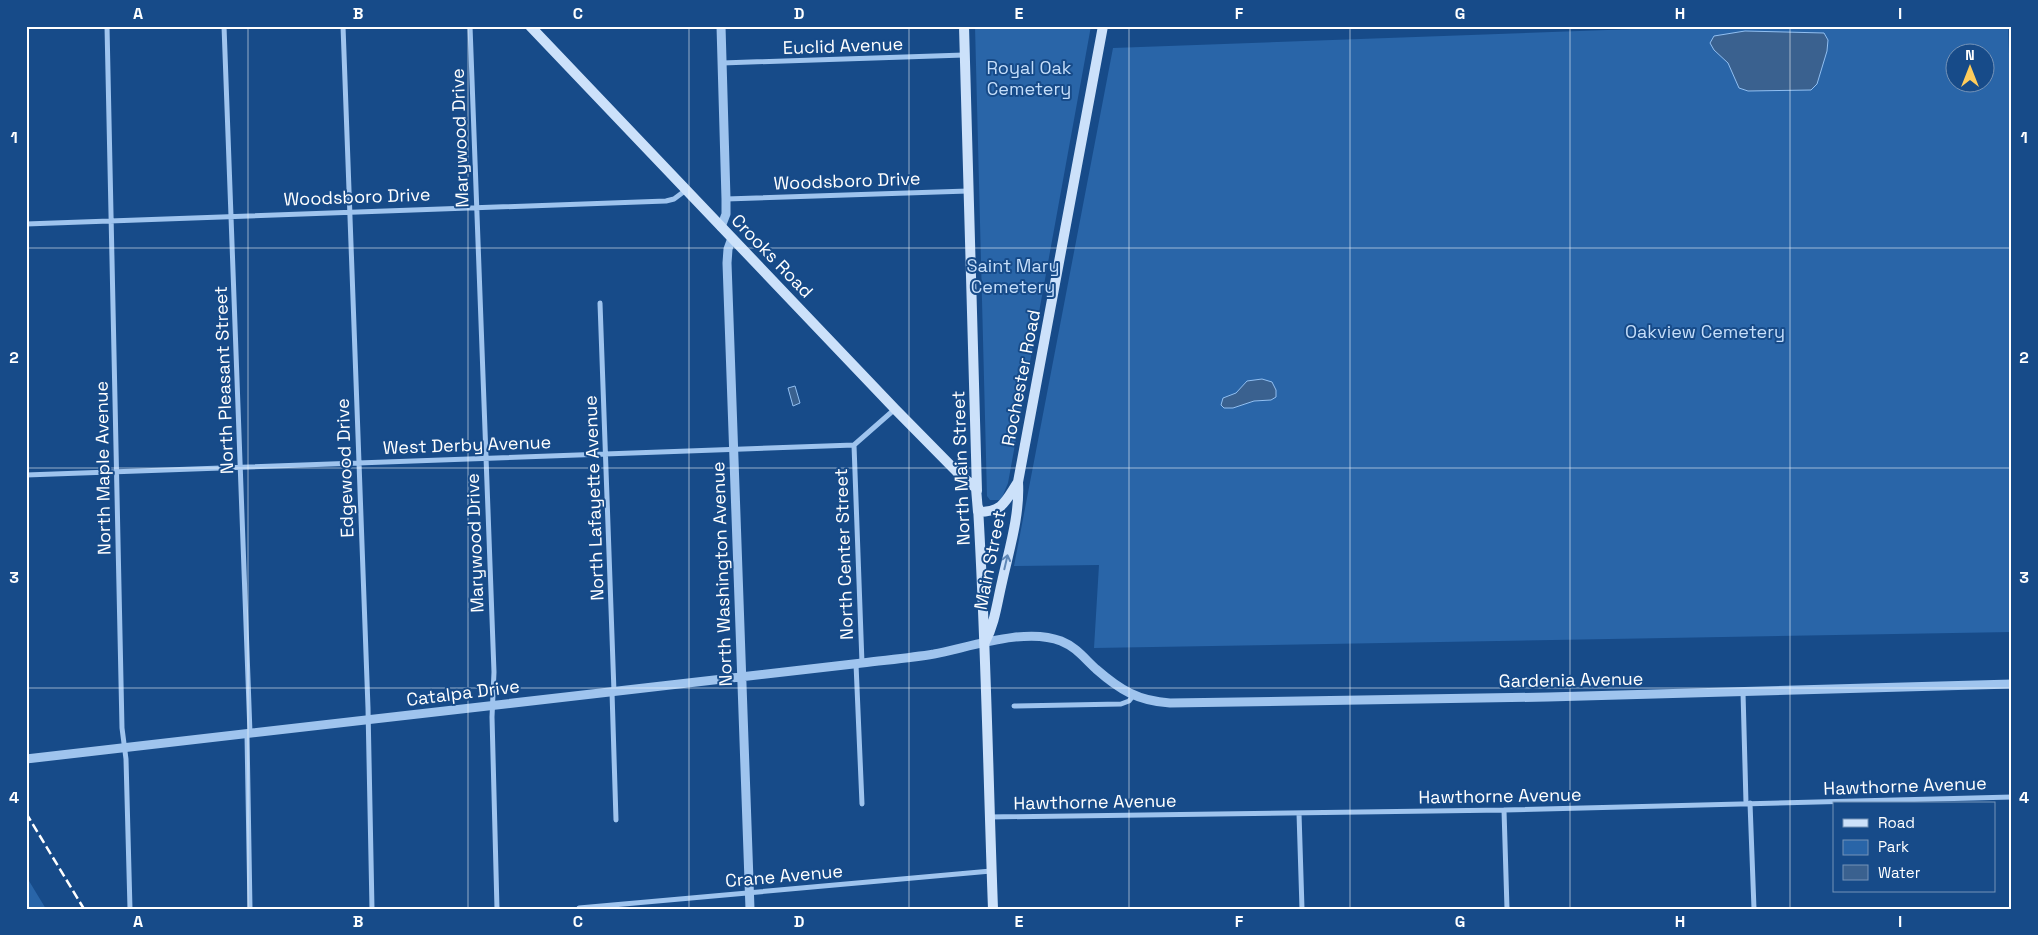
<svg xmlns="http://www.w3.org/2000/svg" width="2038" height="935" font-family="'Space Grotesk',sans-serif">
<rect width="100%" height="100%" fill="#174b89"/>
<path fill="#2965a8" fill-rule="evenodd" d="M975,26H1091L1008,483L1001,500H990L987,496Z
M1718,26H2008L2012,137V632L1094,648L1099,565L1014,566L1113,48ZM1956,52H1986V82H1956Z
M26,876L46,909H26Z"/>
<path fill="#3a618f" stroke="#91bff1" d="M1745,31L1824,33L1828,40L1827,51L1817,84L1811,90L1748,91L1739,88L1728,63L1714,50L1710,43L1714,36Z
M1262,379L1272,382L1276,390V397L1271,400L1254,401L1233,408H1224L1221,405L1223,398L1236,393L1247,381Z
M795,386L800,403L793,406L788,388Z"/>
<g fill="none" stroke-linecap="round" stroke-linejoin="round">
<path stroke="#9fc4ee" stroke-width="5" d="M107,26L122,728L126,759L130,909
M224,26L250,733
M343,26L368,708L372,909
M470,26L494,672L492,717L497,909
M722,63L964,55
M726,199L968,191
M26,224L666,201L674,199L686,190
M600,303L614,692
M854,445L862,663
M26,475L854,445L895,409
M856,664L862,804
M612,692L616,820
M1743,692L1746,803
M1014,706L1121,704L1129,701L1133,696
M247,734L250,909
M1750,803L1754,909
M1504,810L1507,909
M1299,813L1302,909
M989,817L1504,810L2012,797
M579,908L991,871"/>
<path stroke="#9fc4ee" stroke-width="9" d="M721,26L726,199V214L721,227
M732,238L728,249L727,263L750,909
M26,759L862,663C886,660 910,658 934,654C970,647 1026,627 1061,641C1076,647 1084,658 1096,669C1120,690 1138,701 1170,703L1548,697L2012,684"/>
<path stroke="#cce1fa" stroke-width="10" d="M530,26L895,409L961,476L976,488L978,512
M964,26L977,491
M978,507V512C1003,512 1005,502 1018,482L1103,26
M978,507C986,641 988,775 993,909
M985,642C995,623 997,603 1002,582C1009,550 1020,515 1018,482"/>
<path stroke="#fff" stroke-width="2.5" stroke-dasharray="9 4" stroke-linecap="butt" d="M26,813L84,909"/>
</g>
<defs><path id="oneway-shaft" d="M-6 0H5M1.5-3L5.5 0L1.5 3" fill="none" stroke-width="1.6" stroke-linecap="round" stroke-linejoin="round" transform="scale(1.25)"/></defs>
<use stroke="#5f87b6" href="#oneway-shaft" transform="translate(1006 562) rotate(-77)"/>
<path fill="none" stroke="#fff" stroke-width="1" stroke-opacity="0.55" d="M248,26V909M468,26V909M689,26V909M909,26V909M1129,26V909M1350,26V909M1570,26V909M1790,26V909M26,248H2012M26,468H2012M26,688H2012"/>
<g text-anchor="middle" stroke-width="4" stroke-linejoin="round" paint-order="stroke">
<g font-size="18" fill="#fff" stroke="#174b89">
<text transform="translate(843 46) rotate(-2)" y="6">Euclid Avenue</text>
<text transform="translate(460 138) rotate(-92)" y="6">Marywood Drive</text>
<text transform="translate(847 181) rotate(-2)" y="6">Woodsboro Drive</text>
<text transform="translate(357 197) rotate(-2)" y="6">Woodsboro Drive</text>
<text transform="translate(772 256) rotate(46)" y="6">Crooks Road</text>
<text transform="translate(1021 378) rotate(-79)" y="6">Rochester Road</text>
<text transform="translate(224 380) rotate(-92)" y="6">North Pleasant Street</text>
<text transform="translate(467 445) rotate(-2)" y="6">West Derby Avenue</text>
<text transform="translate(103 468) rotate(-91)" y="6">North Maple Avenue</text>
<text transform="translate(345 468) rotate(-92)" y="6">Edgewood Drive</text>
<text transform="translate(961 468) rotate(-92)" y="6">North Main Street</text>
<text transform="translate(594 498) rotate(-92)" y="6">North Lafayette Avenue</text>
<text transform="translate(475 543) rotate(-92)" y="6">Marywood Drive</text>
<text transform="translate(844 554) rotate(-92)" y="6">North Center Street</text>
<text transform="translate(990 560) rotate(-79)" y="6">Main Street</text>
<text transform="translate(722 574) rotate(-92)" y="6">North Washington Avenue</text>
<text transform="translate(1571 680) rotate(-1)" y="6">Gardenia Avenue</text>
<text transform="translate(463 693) rotate(-7)" y="6">Catalpa Drive</text>
<text transform="translate(1905 786) rotate(-2)" y="6">Hawthorne Avenue</text>
<text transform="translate(1500 796) rotate(-1)" y="6">Hawthorne Avenue</text>
<text transform="translate(1095 802) rotate(-1)" y="6">Hawthorne Avenue</text>
<text transform="translate(784 876) rotate(-5)" y="6">Crane Avenue</text>
</g>
<g font-size="18" fill="#c5defa" stroke="#174b89">
<text x="1029" y="74">Royal Oak<tspan x="1029" dy="21">Cemetery</tspan></text>
<text x="1013" y="272">Saint Mary<tspan x="1013" dy="21">Cemetery</tspan></text>
<text x="1705" y="338">Oakview Cemetery</text>
</g>
</g>
<rect width="2038" height="935" fill="none" stroke="#174b89" stroke-width="55"/>
<rect x="1833" y="802" width="162" height="90" fill="#174b89" stroke="#7493b8"/>
<rect x="1843" y="819" width="25" height="8" fill="#cce1fa" stroke="#7493b8"/>
<text x="1878" y="828" font-size="15" fill="#ffffff">Road</text>
<rect x="1843" y="840" width="25" height="15" fill="#2965a8" stroke="#7493b8"/>
<text x="1878" y="852" font-size="15" fill="#ffffff">Park</text>
<rect x="1843" y="865" width="25" height="15" fill="#3a618f" stroke="#7493b8"/>
<text x="1878" y="878" font-size="15" fill="#ffffff">Water</text>
<g transform="translate(1970 68)"><circle r="24" fill="#174b89" stroke="#7493b8"/>
<path d="M0-4L9 19L0 12L-9 19Z" fill="#ffcd5c"/>
<text y="-8" font-size="14" font-weight="bold" text-anchor="middle" fill="#ffffff">N</text>
</g>
<rect x="28" y="28" width="1982" height="880" fill="none" stroke="#fff" stroke-width="2"/>
<g font-size="16" text-anchor="middle" font-weight="bold" fill="#fff">
<text x="138" y="19">A</text>
<text x="358" y="19">B</text>
<text x="578" y="19">C</text>
<text x="799" y="19">D</text>
<text x="1019" y="19">E</text>
<text x="1239" y="19">F</text>
<text x="1460" y="19">G</text>
<text x="1680" y="19">H</text>
<text x="1900" y="19">I</text>
<text x="14" y="143">1</text>
<text x="2024" y="143">1</text>
<text x="14" y="363">2</text>
<text x="2024" y="363">2</text>
<text x="14" y="583">3</text>
<text x="2024" y="583">3</text>
<text x="14" y="803">4</text>
<text x="2024" y="803">4</text>
<text x="138" y="927">A</text>
<text x="358" y="927">B</text>
<text x="578" y="927">C</text>
<text x="799" y="927">D</text>
<text x="1019" y="927">E</text>
<text x="1239" y="927">F</text>
<text x="1460" y="927">G</text>
<text x="1680" y="927">H</text>
<text x="1900" y="927">I</text>
</g>
</svg>
